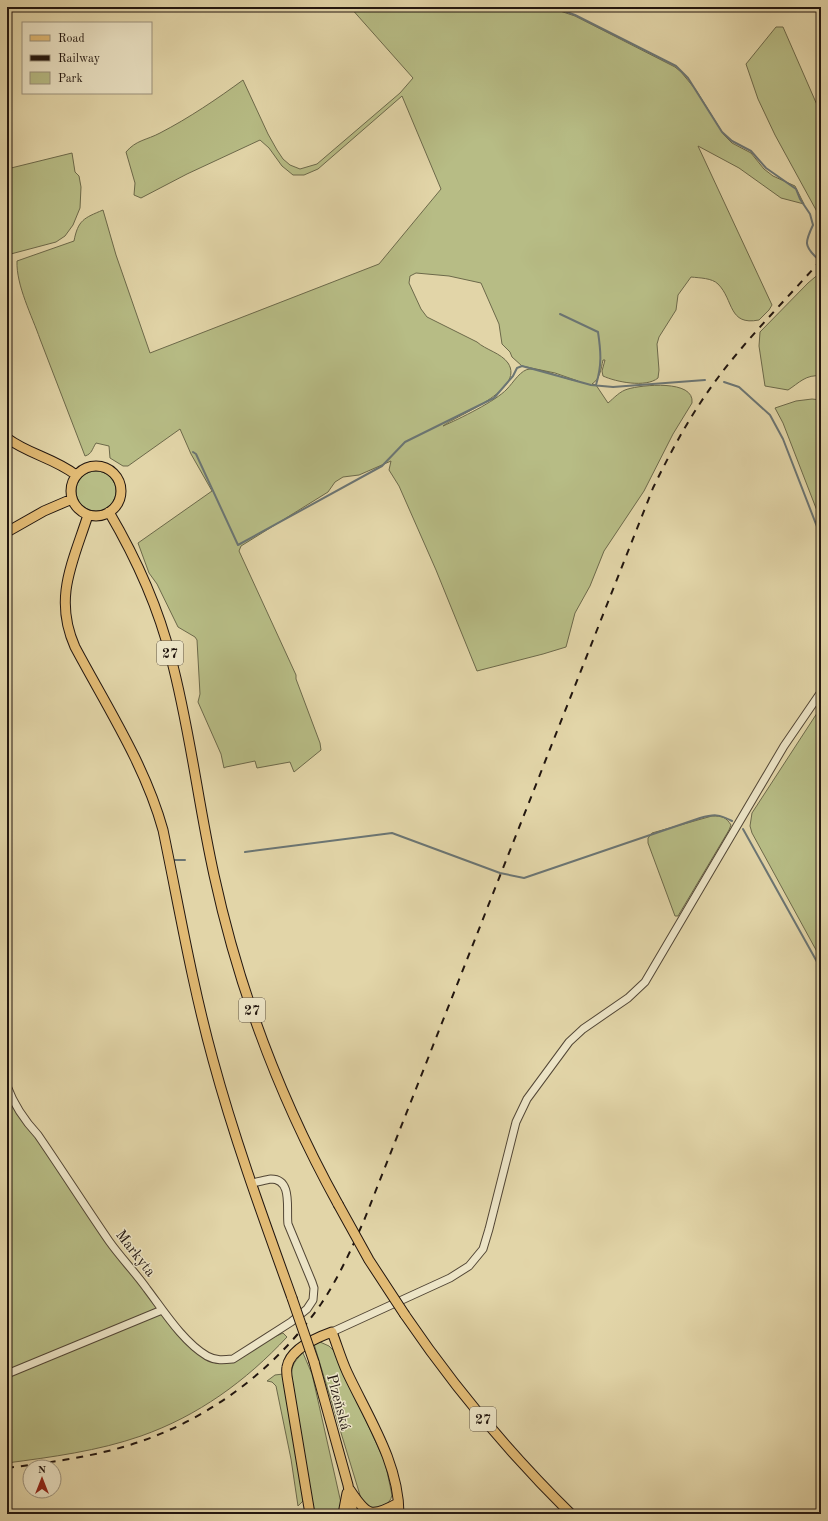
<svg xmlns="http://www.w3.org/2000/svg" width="828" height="1521" font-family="'Old Standard TT',serif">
<rect width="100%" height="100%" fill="#e2d5a8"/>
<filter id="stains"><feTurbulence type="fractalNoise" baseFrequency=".005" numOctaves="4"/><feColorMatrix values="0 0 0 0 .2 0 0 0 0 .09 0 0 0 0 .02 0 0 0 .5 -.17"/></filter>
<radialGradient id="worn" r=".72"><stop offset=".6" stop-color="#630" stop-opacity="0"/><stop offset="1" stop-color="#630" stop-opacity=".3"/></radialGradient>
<path fill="#b7bc85" stroke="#6c694a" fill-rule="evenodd" d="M350,7H548L575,16L675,67L681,72L696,90L724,135L732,143L751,153L764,169L773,176L795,186L804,204L781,198L739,168L698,146L772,305L769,310L759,320C728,326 734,300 718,284C712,278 700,278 691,277L678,295L676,310L659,337L657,344L659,370L658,378C646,388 616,382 603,376L602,371L605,360H603C601,369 600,379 592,384L596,385L608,403C614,398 620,391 628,389C641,385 695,379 692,403L673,434L644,491L604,551L590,586L575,613L566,647L543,654L477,671L436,570L399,486L389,470L391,461L359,475L343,477L335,482L328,492L241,546L239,551L296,675V679L320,743L321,750L294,772L290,762L257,768L255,761L226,767L224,768L221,754L198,702L200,694L197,640L195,637L178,627L157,584L149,573L138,543L212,491L191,454L180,429L128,466H123L110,458L109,446L96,443C92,449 92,454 85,456C70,417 55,378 40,339C32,316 16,285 17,261L74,241C78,220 84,218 103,210L116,255L150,353L379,264L441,189L402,96L318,169L304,175H293L282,166L269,148L260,140L187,174L141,198L134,195L135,183L126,152C136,140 147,140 160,133C189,118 217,99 243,80L268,134L277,150L283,159L290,165L300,169L317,164L400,93L413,78ZM416,273L449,276L481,283L499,324L502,344L510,352L512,357L522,366L555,373L578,381C562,379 546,369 530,369C521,369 513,383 507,389C496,401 459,419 443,426C457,415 526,390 508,363C501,353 486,350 477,342L427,317L421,309L409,283L410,276Z
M776,27H783L821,114V219L775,135L758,99L746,64Z
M72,153L75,172L79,176L81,187L80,208L73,225L65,236L56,242L7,255V169Z
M821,272V376C806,374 799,383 788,390L765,386L759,346L760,332L808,283Z
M812,399L821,400V521L783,423L775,408L796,401Z
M76 491a20 20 0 1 1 40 0a20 20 0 1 1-40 0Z
M821,707V959L752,833L750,826L752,813Z
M712,816C722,816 726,817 731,825L729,830L678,916H675L648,843V838L652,833Z
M7,1086L10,1094L110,1242L203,1356L216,1363L228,1362L261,1343L283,1333L287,1337C246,1381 198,1416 141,1436C98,1451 52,1457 7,1463Z
M320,1342L329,1346L334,1351L385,1462L392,1495C390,1506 379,1508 369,1510L363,1505L314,1344Z
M303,1353L312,1374L341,1503L338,1514H315L312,1506L291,1383C291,1368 292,1363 303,1353Z
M283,1374L304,1500L298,1506L291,1459L276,1386L272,1382L267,1381L275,1375Z"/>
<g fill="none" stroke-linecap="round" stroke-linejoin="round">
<path stroke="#6b7573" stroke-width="2" d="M270,7H271
M553,7L575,15L676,66L688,78L722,132L732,141L751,151L766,168L796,189L800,199L810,214L813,225C805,242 803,246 819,260
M560,314L598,332C601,352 602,365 596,385
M724,382L739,387L770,415L783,439L821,537
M193,452L196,454L238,545L382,466L405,442L494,398L513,376L517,368L522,366L591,385L613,387L705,380
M743,829L821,969
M245,852L392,833L500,873L524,878L700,818C714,814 719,814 732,821
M174,860H185"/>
<defs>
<path id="minor" d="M7,1086C14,1105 24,1120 38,1135C62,1170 85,1206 109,1241C121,1258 135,1272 147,1289C163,1310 183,1342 207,1356C216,1361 224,1360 233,1359L291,1322L307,1309L313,1300L314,1288L312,1282L288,1224C286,1209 293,1179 271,1179C265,1180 258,1182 252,1183
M332,1332L450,1278L469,1266L483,1249L489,1229L516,1122L527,1099L569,1042L583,1029L628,998L645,982L784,746L821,692
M7,1374L162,1310"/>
<path id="major" d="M7,438C28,454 54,458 76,475
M71 491a25 25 0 1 1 50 0a25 25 0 1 1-50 0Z
M109,512C136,558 158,606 171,658C190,729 198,803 214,875C239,990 281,1101 338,1204
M88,515C73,562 53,598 75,647C107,707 145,765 163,830C179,907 192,984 213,1060C235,1141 264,1220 292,1298
M7,532L44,511L72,499
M405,1315C454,1387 509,1453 571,1514
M314,1362L348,1485L353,1514
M350,1490C367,1516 371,1518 398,1503
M310,1514L288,1382C287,1377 286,1372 287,1367C290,1349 318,1337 332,1332C337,1345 341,1359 347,1372C368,1417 399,1463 399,1514
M343,1514L347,1493"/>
</defs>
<use href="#minor" stroke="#524635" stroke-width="9"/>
<use href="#major" stroke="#22160f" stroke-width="11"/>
<use href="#minor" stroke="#ece4c6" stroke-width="7"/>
<use href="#major" stroke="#e1ba74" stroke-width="9"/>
<path stroke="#22160f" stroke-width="2" stroke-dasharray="7 7" stroke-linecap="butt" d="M7,1468C46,1463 85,1458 123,1447C203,1424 274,1372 321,1304C339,1277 352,1248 365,1218L653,488C671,451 690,416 714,383C746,339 785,301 821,260"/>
<defs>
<path id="major-bridge" d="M338,1204L369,1260L405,1315
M292,1298L314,1362"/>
</defs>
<use href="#major-bridge" stroke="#22160f" stroke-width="11" stroke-linecap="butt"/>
<use href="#major-bridge" stroke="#e1ba74" stroke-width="9"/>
</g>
<g text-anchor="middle" stroke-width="3" stroke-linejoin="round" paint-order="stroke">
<g fill="#ece4c6" stroke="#5f5446" stroke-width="1">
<rect x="157" y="641" width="26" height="24" rx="3"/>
<rect x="239" y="998" width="26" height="24" rx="3"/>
<rect x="470" y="1407" width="26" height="24" rx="3"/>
</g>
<g font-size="14" font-weight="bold" fill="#22160f">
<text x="170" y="658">27</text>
<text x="252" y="1015">27</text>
<text x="483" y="1424">27</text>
</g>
<g font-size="15" fill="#22160f" stroke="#ece4c6">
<text transform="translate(136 1253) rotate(52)" y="5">Markyta</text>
<text transform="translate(339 1402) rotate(75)" y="5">Plzeňská</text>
</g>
</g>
<rect width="828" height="1521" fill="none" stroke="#e2d5a8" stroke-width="24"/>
<rect x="8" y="8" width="812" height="1505" fill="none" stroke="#22160f" stroke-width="2"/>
<rect x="12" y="12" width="804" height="1497" fill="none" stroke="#22160f"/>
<rect x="22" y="22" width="130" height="72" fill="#ece4c6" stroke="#9b927d"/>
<rect x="30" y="35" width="20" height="6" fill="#e1ba74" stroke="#9b927d"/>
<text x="58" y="42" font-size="12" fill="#22160f">Road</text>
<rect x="30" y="55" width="20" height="6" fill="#22160f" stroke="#9b927d"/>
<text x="58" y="62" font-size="12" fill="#22160f">Railway</text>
<rect x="30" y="72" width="20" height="12" fill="#b7bc85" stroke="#9b927d"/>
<text x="58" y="82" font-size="12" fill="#22160f">Park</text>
<g transform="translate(42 1479)"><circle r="19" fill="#ece4c6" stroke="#9b927d"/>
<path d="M0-3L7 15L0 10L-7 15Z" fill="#8f2418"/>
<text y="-6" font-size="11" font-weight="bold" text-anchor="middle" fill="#22160f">N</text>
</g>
<rect width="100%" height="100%" filter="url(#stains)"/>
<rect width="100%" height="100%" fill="url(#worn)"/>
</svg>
